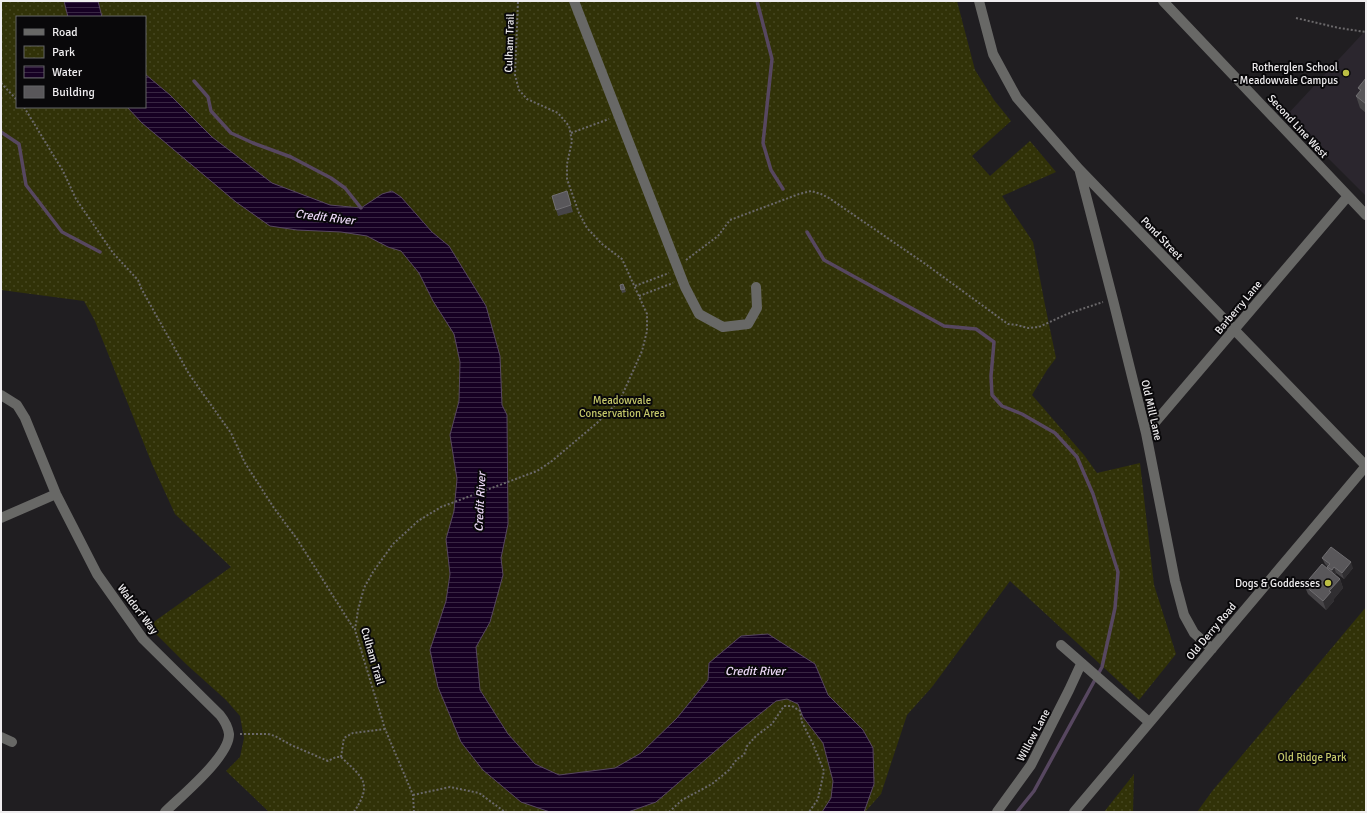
<svg xmlns="http://www.w3.org/2000/svg" width="1367" height="813" font-family="Signika,sans-serif">
<defs>
<pattern id="park-dots" width="8" height="8" patternUnits="userSpaceOnUse"><rect width="8" height="8" fill="#313208"/><path d="M2 2h.1M6 6h.1" fill="none" stroke="#454620" stroke-width="1.8" stroke-linecap="round"/></pattern>
<pattern id="water-rules" width="6" height="5" patternUnits="userSpaceOnUse"><rect width="6" height="5" fill="#160023"/><path d="M0 2.5h6" fill="none" stroke="#382643"/></pattern>
</defs>
<rect width="100%" height="100%" fill="#201e21"/>
<path fill="#2b262e" d="M1366,30V196L1286,116Z"/>
<path fill="url(#park-dots)" fill-rule="evenodd" d="M1,1H957L975,70L994,100L1011,121L972,156L990,176L1030,141L1056,172L1002,196L1033,242L1045,305L1056,358L1047,370L1032,395L1084,455L1097,473L1140,463L1154,585L1176,654L1139,700L1010,581L932,687L907,715L881,794L865,812H269L226,771L240,757L244,738L240,716L226,700L186,664L148,626L231,567L175,514L152,464L95,321L84,301L1,290ZM17,17H145V107H17Z
M1366,607V812H1197L1213,790Z
M1134,774L1133,812H1104Z"/>
<path fill="url(#water-rules)" stroke="#574760" d="M64,1H98L102,17H68Z
M145,74L170,95L212,137L272,183L330,205L361,208L382,194L392,191L401,197L432,232L449,246L486,306L500,356L502,405L507,415L508,524L501,558L503,575L490,622L476,647L480,690L508,734L535,764L559,775L615,768L641,753L677,718L708,680L709,663L741,636L768,634L815,664L828,695L863,730L873,748L874,784L864,812H822L831,798L833,781L823,743L803,717L798,704L787,699L776,701L735,734L656,802L628,812H550L521,802L483,770L461,742L438,687L430,650L446,601L450,574L446,539L454,511L457,479L450,435L459,401L460,362L454,334L433,301L419,273L401,251L388,247L367,236L341,232L297,230L270,226L236,202L142,123L127,107H145Z"/>
<g fill="none" stroke-linecap="round" stroke-linejoin="round">
<path stroke="#574760" stroke-width="3.5" d="M757,1L772,59L763,143L771,170L783,189
M194,81L208,97L211,111L231,133L253,143L291,157L331,178L345,188L361,208
M1,132L19,144L26,185L62,232L100,252
M807,232L824,260L944,326L976,329L994,342L991,376L992,395L1002,406L1022,414L1055,433L1077,457L1093,494L1118,572L1115,608L1102,667L1034,791L1017,812"/>
<path stroke="#6b696b" stroke-width="2" stroke-dasharray="2 2" stroke-linecap="butt" d="M1296,18L1339,28L1366,32
M1,83L17,100
M24,107L63,171L76,199L113,253L138,280L141,288L189,374L231,433L245,463L274,508L297,539L354,629
M571,133L609,119
M686,260L718,236L730,220L799,194L811,191L821,194L829,198L924,263L1008,324L1017,325L1028,328L1039,327L1067,314L1103,302
M635,286L669,273
M639,296L673,283
M240,734H268L275,736L291,745L328,761L336,757H341C363,778 373,783 354,812
M341,757L344,738L353,733L385,729
M413,795L450,787L479,793L505,812
M414,812L413,795L385,729L355,630L358,610L364,588L373,572L393,544L418,521L441,507L537,471L552,461L598,422L620,400L642,351L647,331V314L622,259L602,244L587,228L579,213L567,179V164L572,141L569,126L558,113L527,99L519,90L515,75L518,1
M669,812L682,800L712,784L729,770L737,759L744,755L747,746L756,736L772,724L784,706H792L800,711L802,722L813,744L824,771L818,799L809,812"/>
<path stroke="#686866" stroke-width="10" d="M574,1L685,287L699,314L723,327L748,324L757,308L756,287
M979,1L993,54L1017,98L1079,169L1366,466L1074,812
M1163,1L1366,215
M1080,172L1113,300L1146,433L1175,581L1184,615L1194,633L1212,649
M1,395L17,405L25,418L56,494L97,574L143,639L220,715C224,720 228,727 229,734C230,756 181,796 165,812
M1146,433L1348,196
M1,518L56,494
M1061,645L1149,722
M1,737L12,742
M997,812L1031,765L1069,690L1081,664"/>
</g>
<path fill="#474548" d="M1366,78V113L1360,108L1356,96L1360,91L1358,88Z
M567,191L573,212L558,216L552,196Z
M623,284L626,292L622,293L620,285Z
M1322,558L1353,568L1344,579L1336,573L1335,575L1340,579L1343,588L1333,600L1334,601L1326,610L1308,594L1304,585L1328,569L1327,566L1325,564Z"/>
<path fill="#302e31" d="M1351,562L1353,568L1344,579L1342,573Z
M1334,567L1336,573L1334,576L1332,570Z
M1340,579L1343,588L1333,600L1334,601L1326,610L1323,601L1329,591Z"/>
<path fill="#59575a" stroke="#706e71" d="M1366,78V104L1356,96L1361,90L1358,88Z
M567,191L571,205L556,210L552,196Z
M623,284L625,289L621,290L620,285Z
M1331,547L1351,562L1342,573L1334,567L1332,570L1327,567L1330,564L1322,558Z
M1322,564L1340,579L1329,591L1331,592L1323,601L1304,585Z"/>
<g fill="#bcbf44" stroke="#09080a" stroke-width="1.5">
<circle cx="1346" cy="73" r="4"/>
<circle cx="1328" cy="583" r="4"/>
</g>
<g text-anchor="middle" stroke-width="4" stroke-linejoin="round" paint-order="stroke">
<g font-size="11" fill="#efedef" stroke="#09080a">
<text transform="translate(509 43) rotate(-88)" y="4">Culham Trail</text>
<text transform="translate(1298 126) rotate(47)" y="4">Second Line West</text>
<text transform="translate(1162 238) rotate(46)" y="4">Pond Street</text>
<text transform="translate(1238 307) rotate(-50)" y="4">Barberry Lane</text>
<text transform="translate(1152 410) rotate(77)" y="4">Old Mill Lane</text>
<text transform="translate(138 609) rotate(53)" y="4">Waldorf Way</text>
<text transform="translate(1211 631) rotate(-50)" y="4">Old Derry Road</text>
<text transform="translate(373 656) rotate(74)" y="4">Culham Trail</text>
<text transform="translate(1033 735) rotate(-62)" y="4">Willow Lane</text>
</g>
<g font-size="11" fill="#efedef" stroke="#09080a" text-anchor="end">
<text x="1338" y="71">Rotherglen School<tspan x="1338" dy="13">- Meadowvale Campus</tspan></text>
<text x="1320" y="587">Dogs &amp; Goddesses</text>
</g>
<g font-size="11" fill="#c5c86a" stroke="#09080a">
<text x="622" y="404">Meadowvale<tspan x="622" dy="13">Conservation Area</tspan></text>
<text x="1312" y="761">Old Ridge Park</text>
</g>
<g font-size="12" font-style="italic" fill="#edd9f8" stroke="#09080a">
<text transform="translate(325 217) rotate(7)" y="4">Credit River</text>
<text transform="translate(480 502) rotate(-87)" y="4">Credit River</text>
<text x="755" y="675">Credit River</text>
</g>
</g>
<rect width="1367" height="813" fill="none" stroke="#efedef" stroke-width="4"/>
<rect x="16" y="16" width="130" height="92" fill="#09080a" stroke="#656466"/>
<rect x="24" y="29" width="20" height="6" fill="#686866" stroke="#656466"/>
<text x="52" y="36" font-size="12" fill="#efedef">Road</text>
<rect x="24" y="46" width="20" height="12" fill="url(#park-dots)" stroke="#656466"/>
<text x="52" y="56" font-size="12" fill="#efedef">Park</text>
<rect x="24" y="66" width="20" height="12" fill="url(#water-rules)" stroke="#656466"/>
<text x="52" y="76" font-size="12" fill="#efedef">Water</text>
<rect x="24" y="86" width="20" height="12" fill="#59575a" stroke="#656466"/>
<text x="52" y="96" font-size="12" fill="#efedef">Building</text>
</svg>
